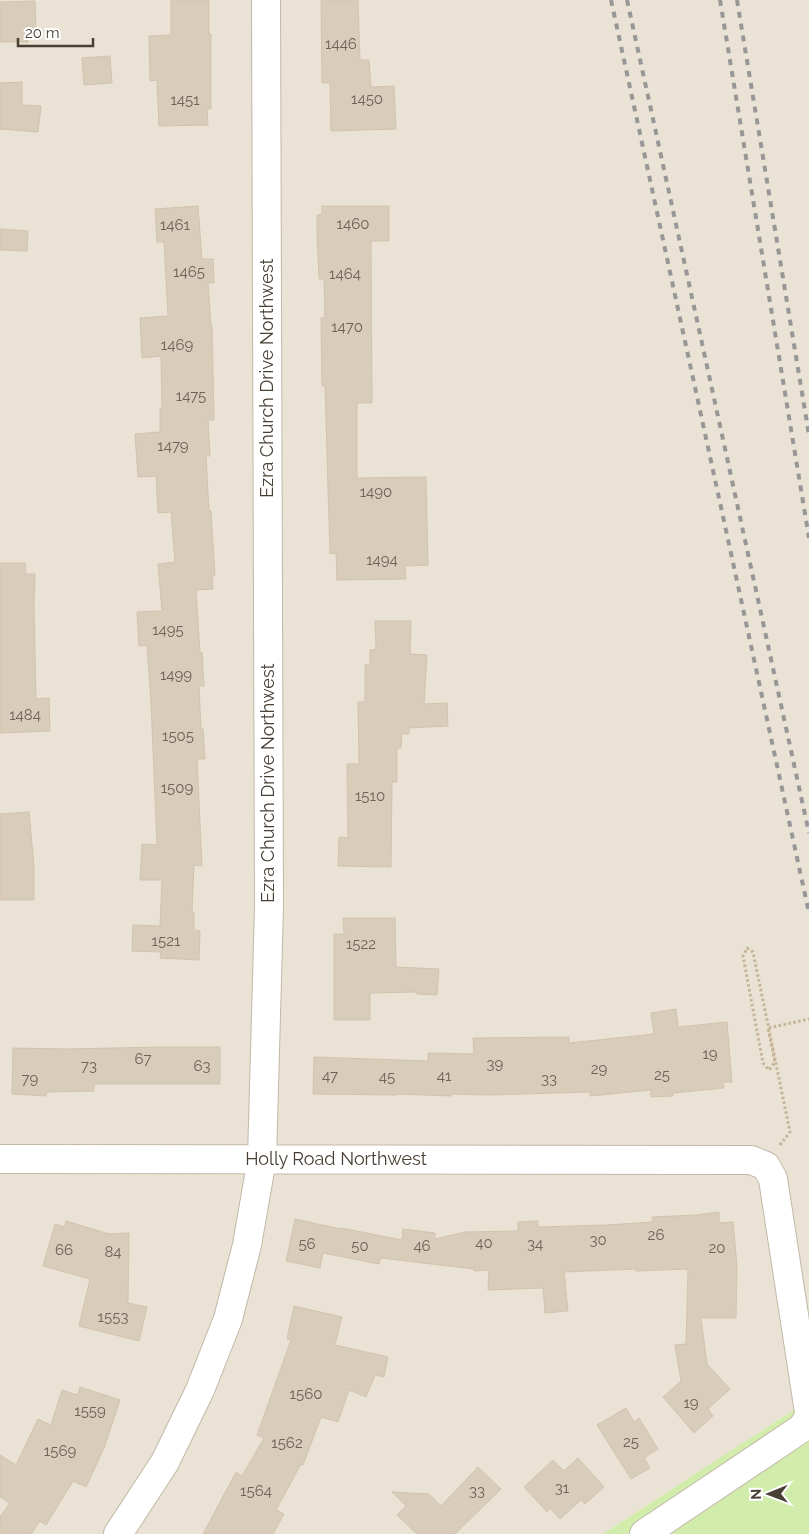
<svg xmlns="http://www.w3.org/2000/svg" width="809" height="1534" font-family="Raleway,sans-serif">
<rect width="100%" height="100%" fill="#f5f0e7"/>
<path fill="#eae2d4" d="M0,0H809V1400L604,1534H0Z"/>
<path fill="#d2edab" d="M809,1400V1534H604L606,1532Z"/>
<path fill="#d8ccbb" stroke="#d3c3ad" d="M171,0H209V34H211V109H207L208,125L159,126L157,80L150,81L149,36L171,35Z
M321,0H358L360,60H369L371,87L394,86L396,129L331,131L330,83H322Z
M35,1L36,34L28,35V42H0V2Z
M110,56L112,83L84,85L82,58Z
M22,82V105L41,106L38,132L0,129V83Z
M198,206L202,259H213L214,283H208L211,326H212L214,420H208L210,456H206L209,511H211L215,576H212L213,589L196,590L200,653L202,652L204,686H199L201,729H203L205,759H197L202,866L194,865L192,913H194V930L200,931L199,960L160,958L161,952L132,951L133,925L160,926L162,880H140L142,844L157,845L151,702L147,645L139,646L137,612L162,611L158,564L175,562L171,512L158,513L156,476L138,477L135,434L160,432V408H162L161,356L142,358L140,318L168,316L164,242H157L155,209Z
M322,206H389V241H371L372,403H357V478L426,477L428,565L405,566L406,579L337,580L336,553L330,554L325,386H322L321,318H325L324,279H319L317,234V215L322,214Z
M0,229L28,231L27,251L0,250Z
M0,563H25L26,574H35L34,605L36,699L49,698L50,731L0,733Z
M375,621H411L410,654L427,655L424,704L447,703L448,726L409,728V734H402L401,748H397V782H392L391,867L338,866L339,837L348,838L347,764H359L358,702H365V665H370V650L376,649Z
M29,812L34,866V900H0V814Z
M343,918H395L396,967L439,969L437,995L417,994V992L370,993V1020H334V934H344Z
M676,1009L678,1027L727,1022L732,1082H723L724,1088L673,1093V1096L651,1097V1090L590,1096V1092L490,1095L451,1094V1096L397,1094V1095L313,1094L314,1057L428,1061V1053L474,1054L473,1038L569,1037V1043L654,1034L651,1013Z
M161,1047H220V1084H94V1091L47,1092L46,1096L12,1094L13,1048L67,1049Z
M719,1212V1223L733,1222L737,1266L736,1318H701L707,1364L730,1389L708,1409L713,1416L694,1433L663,1397L681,1381L675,1345L686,1344L688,1269L636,1271V1269L564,1272L568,1311L545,1313L543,1288L488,1290L489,1270L474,1271V1269L381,1258L379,1264L323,1253L320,1268L286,1261L295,1219L340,1229L341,1228L402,1240L403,1229L435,1233V1239L465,1232L518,1231V1222L538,1221V1227L606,1225L653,1222L652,1217L697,1215Z
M66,1221L109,1234L129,1233L128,1303L147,1307L139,1341L79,1326L90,1279L43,1266L55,1224L65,1227Z
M294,1306L342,1317L335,1345L388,1357L384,1377L375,1375L366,1397L349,1390L338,1422L321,1417L303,1465L301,1464L276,1510L284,1514L273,1534H203L236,1472L242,1476L264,1438L257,1435L291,1340L287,1339Z
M80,1387L120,1400L104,1448L86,1487L73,1481L46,1525L40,1521L31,1534H0V1517L10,1503L0,1497V1455L16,1465L38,1419L51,1425L62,1390L78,1395Z
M626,1408L634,1422L639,1418L658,1449L644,1458L650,1468L631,1479L597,1425Z
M578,1458L604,1487L585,1504L581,1500L560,1519L550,1508L547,1512L524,1487L553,1460L564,1471Z
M478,1467L501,1489L455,1534H417L397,1515L406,1506L392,1492L429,1494L441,1506Z"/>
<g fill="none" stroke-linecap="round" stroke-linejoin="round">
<defs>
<path id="minor" d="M0,1159L751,1160L766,1166L773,1179L809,1412
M118,1534L165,1462L200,1390L228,1319L247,1245L262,1159L269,907L266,0
M644,1534L802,1428L809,1417"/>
</defs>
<use href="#minor" stroke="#c2b8a8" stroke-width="30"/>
<path stroke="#c5b498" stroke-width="3" stroke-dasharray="2.5 2.5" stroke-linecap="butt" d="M780,1145L790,1132L753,952L747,948L743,956L763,1063L769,1070L775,1062L768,1028L809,1019"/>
<use href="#minor" stroke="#fff" stroke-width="28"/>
<path stroke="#979797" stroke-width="4" stroke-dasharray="6 6" stroke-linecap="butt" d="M611,0L809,913
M627,0L809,833
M720,0L809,538
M737,0L809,435"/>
</g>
<g text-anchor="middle" stroke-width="4" stroke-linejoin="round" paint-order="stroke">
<g font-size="15" fill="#6d6356">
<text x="341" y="49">1446</text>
<text x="367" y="104">1450</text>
<text x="185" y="105">1451</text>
<text x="353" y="229">1460</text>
<text x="175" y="230">1461</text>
<text x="189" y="277">1465</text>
<text x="345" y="279">1464</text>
<text x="347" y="332">1470</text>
<text x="177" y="350">1469</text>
<text x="191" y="401">1475</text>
<text x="173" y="451">1479</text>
<text x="376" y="497">1490</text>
<text x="382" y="565">1494</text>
<text x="168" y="635">1495</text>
<text x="176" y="680">1499</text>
<text x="25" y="720">1484</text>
<text x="178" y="741">1505</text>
<text x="177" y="793">1509</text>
<text x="370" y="801">1510</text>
<text x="166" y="946">1521</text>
<text x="361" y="949">1522</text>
<text x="710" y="1059">19</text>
<text x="143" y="1064">67</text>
<text x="495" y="1069">39</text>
<text x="89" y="1071">73</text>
<text x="202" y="1071">63</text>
<text x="599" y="1074">29</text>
<text x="662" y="1080">25</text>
<text x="330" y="1081">47</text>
<text x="444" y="1081">41</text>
<text x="387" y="1082">45</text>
<text x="30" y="1084">79</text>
<text x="549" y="1084">33</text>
<text x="656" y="1240">26</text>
<text x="598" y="1245">30</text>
<text x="484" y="1248">40</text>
<text x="307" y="1249">56</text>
<text x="535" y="1249">34</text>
<text x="360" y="1251">50</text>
<text x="422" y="1251">46</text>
<text x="717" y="1253">20</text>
<text x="64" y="1255">66</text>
<text x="113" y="1257">84</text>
<text x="113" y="1322">1553</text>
<text x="306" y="1399">1560</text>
<text x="691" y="1408">19</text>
<text x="90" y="1416">1559</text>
<text x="631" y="1447">25</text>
<text x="287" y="1448">1562</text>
<text x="60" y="1456">1569</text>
<text x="562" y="1493">31</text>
<text x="256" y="1496">1564</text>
<text x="477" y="1496">33</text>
</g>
<g font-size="18" fill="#494035" stroke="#fff">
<text transform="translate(267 378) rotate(-90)" y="6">Ezra Church Drive Northwest</text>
<text transform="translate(268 783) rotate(-90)" y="6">Ezra Church Drive Northwest</text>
<text x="336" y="1165">Holly Road Northwest</text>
</g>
</g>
<g transform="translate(769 1494) rotate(269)" stroke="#ffffff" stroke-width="4" paint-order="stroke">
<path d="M0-4L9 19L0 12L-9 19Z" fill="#494035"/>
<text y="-8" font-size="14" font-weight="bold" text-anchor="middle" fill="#494035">N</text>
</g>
<path d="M18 38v8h75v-8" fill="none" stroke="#494035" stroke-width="2.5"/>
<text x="25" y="38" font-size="15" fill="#494035" stroke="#ffffff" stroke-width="4" paint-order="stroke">20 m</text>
</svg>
